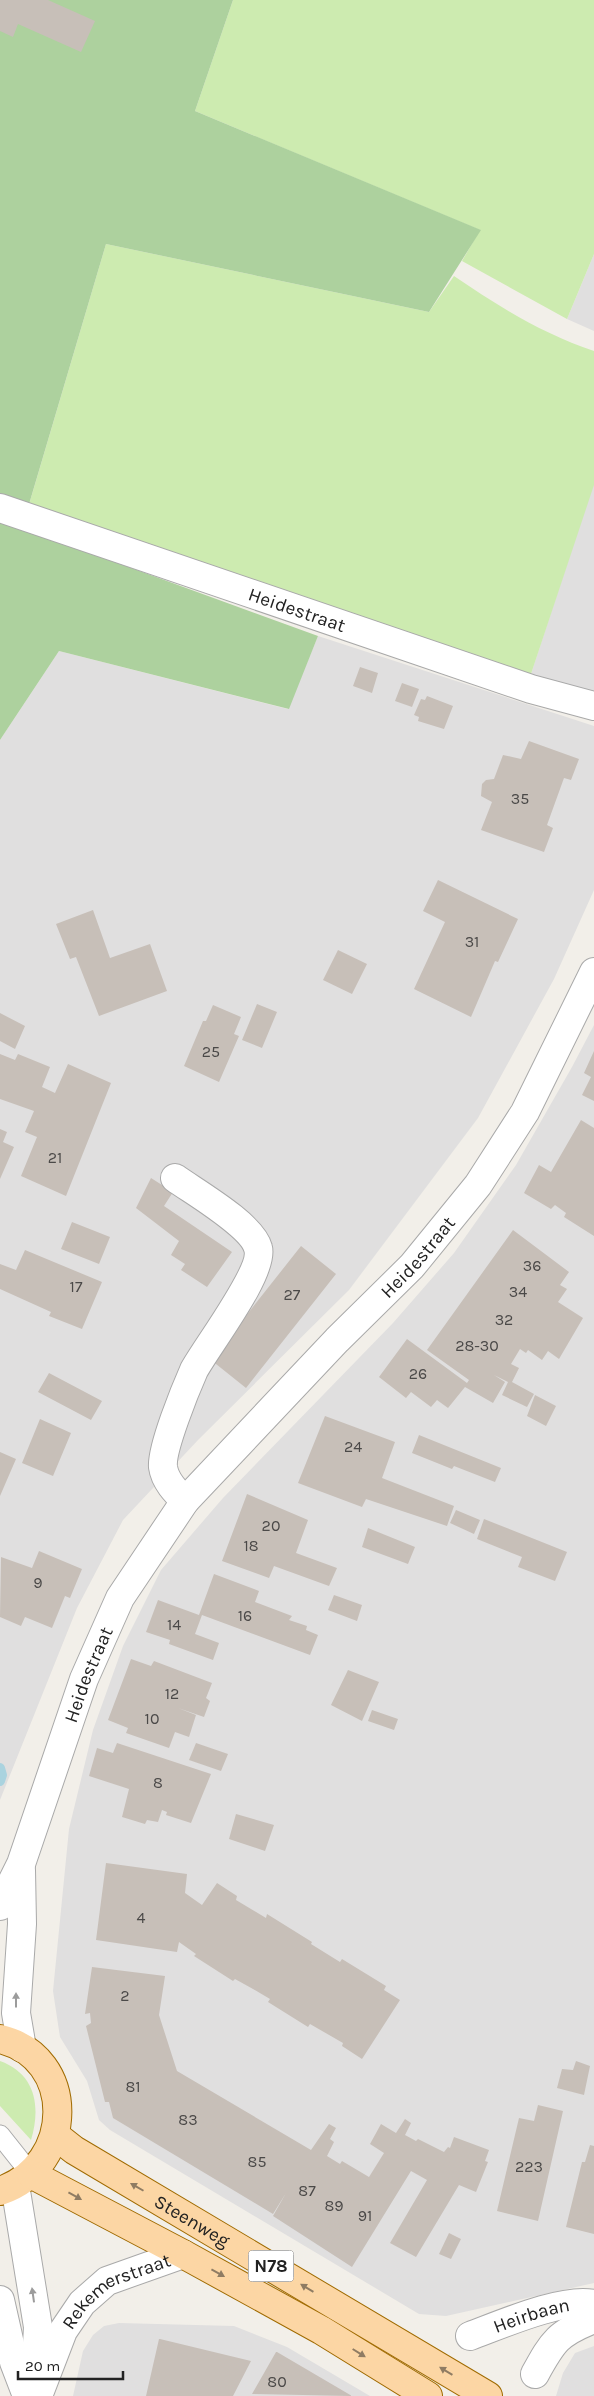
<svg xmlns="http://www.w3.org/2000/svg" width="594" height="2396" font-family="Karla,sans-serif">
<rect width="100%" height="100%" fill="#f2efe9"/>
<path fill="#e0dfdf" d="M594,254V331L567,319Z
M593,485H594V695L529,680Z
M318,636L594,726V890L554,979L478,1118L349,1290L199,1439L123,1520L77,1608L0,1800V740L59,651L288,709Z
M594,1025V2283L446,2316L419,2314L110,2130L99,2120L87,2081L60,2037L53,1991L69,1829L93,1730L123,1646L161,1570L223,1498L393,1323L454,1253L516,1165L572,1067Z
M119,2323L234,2326L287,2347L370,2396H73L83,2351L93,2335L104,2326Z
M594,2346V2396H556L563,2373L575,2353Z"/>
<path fill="#cdebb0" d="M233,0H594V254L567,319L462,261L480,230L195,111Z
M106,244L429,312L454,276C498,306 543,334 594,351V485L529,680L28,508Z
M0,2061C36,2074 41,2107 31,2140L0,2106Z"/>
<path fill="#add19e" d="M0,0H233L195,111L481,230L429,312L106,244L22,528L318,636L289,709L59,651L0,740Z"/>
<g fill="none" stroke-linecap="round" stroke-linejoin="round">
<path stroke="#aad3df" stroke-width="10" d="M0,1768L2,1775L0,1781"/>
</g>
<path fill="#c7bfb8" d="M0,0H48L95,21L81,52L18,24L13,37L0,31Z
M360,667L378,673L372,693L353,686Z
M402,683L419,689L412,707L395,701Z
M427,696L453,706L444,729L418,721L419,717L414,715L421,699L425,700Z
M529,741L579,759L571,780L564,778L547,825L553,828L544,852L481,830L492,802L481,796L482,784L486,780L494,779L503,755L521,759Z
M438,880L518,919L498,962L495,961L471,1017L414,989L445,922L423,911Z
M93,910L110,958L150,944L167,991L99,1016L76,957L70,959L56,924Z
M338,950L367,964L352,994L323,980Z
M257,1004L277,1012L262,1048L242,1040Z
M213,1005L241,1017L234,1034L239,1036L219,1082L184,1066L203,1021H206Z
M0,1013L25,1026L15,1049L0,1041Z
M594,1051V1101L582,1095L591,1077L584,1073Z
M0,1054L15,1060L18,1054L50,1067L42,1087L55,1093L68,1064L111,1083L66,1196L21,1176L37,1137L25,1132L34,1111L0,1099Z
M581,1120L594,1128V1236L564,1217L566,1213L555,1205L551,1209L524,1193L539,1165L551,1172Z
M0,1129L7,1132L3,1142L14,1147L0,1179Z
M151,1178L173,1192L164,1206L232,1252L207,1287L181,1270L185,1264L171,1255L179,1241L136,1208Z
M72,1222L110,1237L99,1264L61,1249Z
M513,1230L569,1272L560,1285L567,1289L558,1302L583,1318L559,1359L548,1351L542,1360L528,1350L526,1353L520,1349L511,1364L519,1368L512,1382L534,1394L527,1407L502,1395L508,1382L494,1375L505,1382L493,1403L465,1387L448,1408L437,1400L431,1407L411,1392L406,1398L379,1377L407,1339L467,1383L469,1380L427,1350Z
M301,1246L336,1274L246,1388L211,1360Z
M25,1250L102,1282L82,1329L49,1316L51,1312L0,1289V1264L16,1270Z
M49,1373L102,1401L91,1420L38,1392Z
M535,1395L556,1406L546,1426L527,1416Z
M325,1416L395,1442L382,1478L454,1506L447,1526L366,1499L362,1507L298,1483Z
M40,1419L71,1433L53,1476L22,1463Z
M419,1435L501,1468L495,1482L454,1466L452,1469L412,1453Z
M0,1452L16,1459L0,1496Z
M247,1494L308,1520L296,1553L337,1568L329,1586L274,1566L269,1578L222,1561Z
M456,1510L480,1520L474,1534L450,1523Z
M484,1519L567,1552L555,1581L518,1567L522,1557L477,1539Z
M368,1528L415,1547L408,1564L362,1547Z
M39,1551L82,1569L70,1598L65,1596L52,1628L25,1617L21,1626L0,1617L1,1557L32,1568Z
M214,1574L259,1591L255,1602L292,1616L289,1620L307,1626L306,1630L318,1635L310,1655L202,1615L195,1634L219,1643L213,1660L169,1644L170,1640L146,1632L158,1600L199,1615Z
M334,1595L362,1605L357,1621L328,1610Z
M131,1659L151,1666L154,1661L212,1683L206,1698L210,1701L204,1717L178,1708L196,1715L189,1737L175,1732L169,1748L126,1733L128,1728L108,1720Z
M348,1670L379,1682L362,1721L331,1705Z
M372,1710L398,1719L394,1730L368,1721Z
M117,1743L211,1774L191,1823L166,1815L167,1812L162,1810L158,1822L147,1820L145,1824L122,1817L129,1789L89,1776L97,1748L113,1753Z
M196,1743L228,1754L221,1771L189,1760Z
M236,1814L274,1825L265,1851L229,1839Z
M106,1863L187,1874L185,1893L202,1905L217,1883L237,1896L236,1900L266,1918L267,1914L312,1942L311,1944L340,1962L342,1959L386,1986L384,1990L400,2000L362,2059L342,2046L343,2043L310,2024L308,2027L268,2002L270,1999L253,1989L235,1979L233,1981L194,1956L196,1954L179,1942L177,1952L96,1940Z
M92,1967L165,1976L159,2015L177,2071L311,2150L329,2124L336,2128L330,2139L334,2142L327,2156L340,2164L342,2161L369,2177L384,2153L370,2144L381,2124L396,2133L405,2119L411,2123L405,2135L416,2141L418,2139L444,2152L448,2147L450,2148L454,2137L489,2150L485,2161L488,2162L476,2192L459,2185L416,2257L390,2243L427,2180L411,2171L352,2267L273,2216L286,2193L273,2214L113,2118L109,2102H105L86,2026L91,2023L90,2013L85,2014Z
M576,2061L590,2066L584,2095L557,2088L562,2069L573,2070Z
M538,2105L563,2111L538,2221L497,2211L519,2118L534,2121Z
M590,2145L594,2146V2234L566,2227L582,2162H585Z
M449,2233L461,2239L451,2259L439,2254Z
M159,2339H160L251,2361L233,2396H146Z
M276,2352H277L352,2396L252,2394Z"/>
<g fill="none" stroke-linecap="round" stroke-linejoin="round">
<defs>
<path id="lane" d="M0,2135L31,2174"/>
<g id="street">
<path id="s1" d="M0,508L531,689L594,706"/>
<path d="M175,1178C196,1193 252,1225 258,1248C265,1271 207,1346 194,1370C186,1388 161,1449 163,1467C165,1481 176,1492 185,1501"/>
<path d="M21,1870L22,1924L16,2013L22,2048"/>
<path id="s2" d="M0,1906L21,1864L84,1679L120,1598L185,1501L337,1340L412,1266L478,1185L525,1112L594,972"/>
<path d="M15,2185L38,2327L35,2380"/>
<path d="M0,2300L14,2362L27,2396"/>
<path id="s3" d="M470,2336C500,2325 563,2297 594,2304"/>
<path d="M535,2374C553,2341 558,2333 594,2319"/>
<path id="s4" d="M38,2396L63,2331L82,2303L107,2281L183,2254"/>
</g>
<g id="primary">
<path d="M0,2039C77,2057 76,2165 0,2191"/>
<path id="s5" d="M55,2135L74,2150L488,2396"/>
<path d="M31,2174L183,2254L321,2330L428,2396"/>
</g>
</defs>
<use href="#lane" stroke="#a9a9a9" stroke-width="21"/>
<use href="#street" stroke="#a9a9a9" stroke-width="30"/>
<use href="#primary" stroke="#a06b00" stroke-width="30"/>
<use href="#lane" stroke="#fff" stroke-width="19"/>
<use href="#street" stroke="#fff" stroke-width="28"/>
<use href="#primary" stroke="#fcd6a4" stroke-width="28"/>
</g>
<defs><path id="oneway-solid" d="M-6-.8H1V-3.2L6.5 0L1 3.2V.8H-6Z" transform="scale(1.25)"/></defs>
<g fill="#9c9c9c">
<use href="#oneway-solid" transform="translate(16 2000) rotate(-90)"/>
<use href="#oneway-solid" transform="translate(33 2295) rotate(-98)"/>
</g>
<g fill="#8f7c63">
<use href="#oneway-solid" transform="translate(137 2187) rotate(-150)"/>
<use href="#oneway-solid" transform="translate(75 2196) rotate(29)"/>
<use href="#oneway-solid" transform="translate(218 2273) rotate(29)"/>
<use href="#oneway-solid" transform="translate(307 2288) rotate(-149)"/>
<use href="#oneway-solid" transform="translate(359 2353) rotate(32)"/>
<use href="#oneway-solid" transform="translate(446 2371) rotate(-149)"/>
</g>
<g text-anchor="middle" stroke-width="4" stroke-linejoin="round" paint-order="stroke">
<g font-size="16" fill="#4b4948">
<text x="520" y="804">35</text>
<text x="472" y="947">31</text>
<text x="211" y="1057">25</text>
<text x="55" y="1163">21</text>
<text x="532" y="1271">36</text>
<text x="76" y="1292">17</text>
<text x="518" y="1297">34</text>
<text x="292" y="1300">27</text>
<text x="504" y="1325">32</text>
<text x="477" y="1351">28-30</text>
<text x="418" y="1379">26</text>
<text x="353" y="1452">24</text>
<text x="271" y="1531">20</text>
<text x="251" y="1551">18</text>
<text x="38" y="1588">9</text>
<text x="245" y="1621">16</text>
<text x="174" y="1630">14</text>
<text x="172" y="1699">12</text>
<text x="152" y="1724">10</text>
<text x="158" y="1788">8</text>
<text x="141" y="1923">4</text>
<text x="125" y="2001">2</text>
<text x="133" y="2092">81</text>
<text x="188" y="2125">83</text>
<text x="257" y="2167">85</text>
<text x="529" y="2172">223</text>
<text x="307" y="2196">87</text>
<text x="334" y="2211">89</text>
<text x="365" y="2221">91</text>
<text x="277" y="2387">80</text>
</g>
<rect fill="#fff" stroke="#646464" stroke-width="1" x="248.5" y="2250.5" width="45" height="31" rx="4"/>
<g font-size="18" font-weight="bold" fill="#222">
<text x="271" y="2272">N78</text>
</g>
<g font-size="19" fill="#222" stroke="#fff">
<text dy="7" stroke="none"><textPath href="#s1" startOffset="314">Heidestraat</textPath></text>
<text dy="7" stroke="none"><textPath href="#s2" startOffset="785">Heidestraat</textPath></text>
<text dy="7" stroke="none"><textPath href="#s2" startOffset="248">Heidestraat</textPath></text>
<text dy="7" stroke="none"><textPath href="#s5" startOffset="162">Steenweg</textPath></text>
<text dy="7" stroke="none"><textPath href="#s4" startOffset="139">Rekemerstraat</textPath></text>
<text dy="7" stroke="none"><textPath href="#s3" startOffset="65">Heirbaan</textPath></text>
</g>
</g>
<path d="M18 2371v8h105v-8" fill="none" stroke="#222222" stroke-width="2.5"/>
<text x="25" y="2371" font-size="15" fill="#222222" stroke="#ffffff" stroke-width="4" paint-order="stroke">20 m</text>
</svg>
